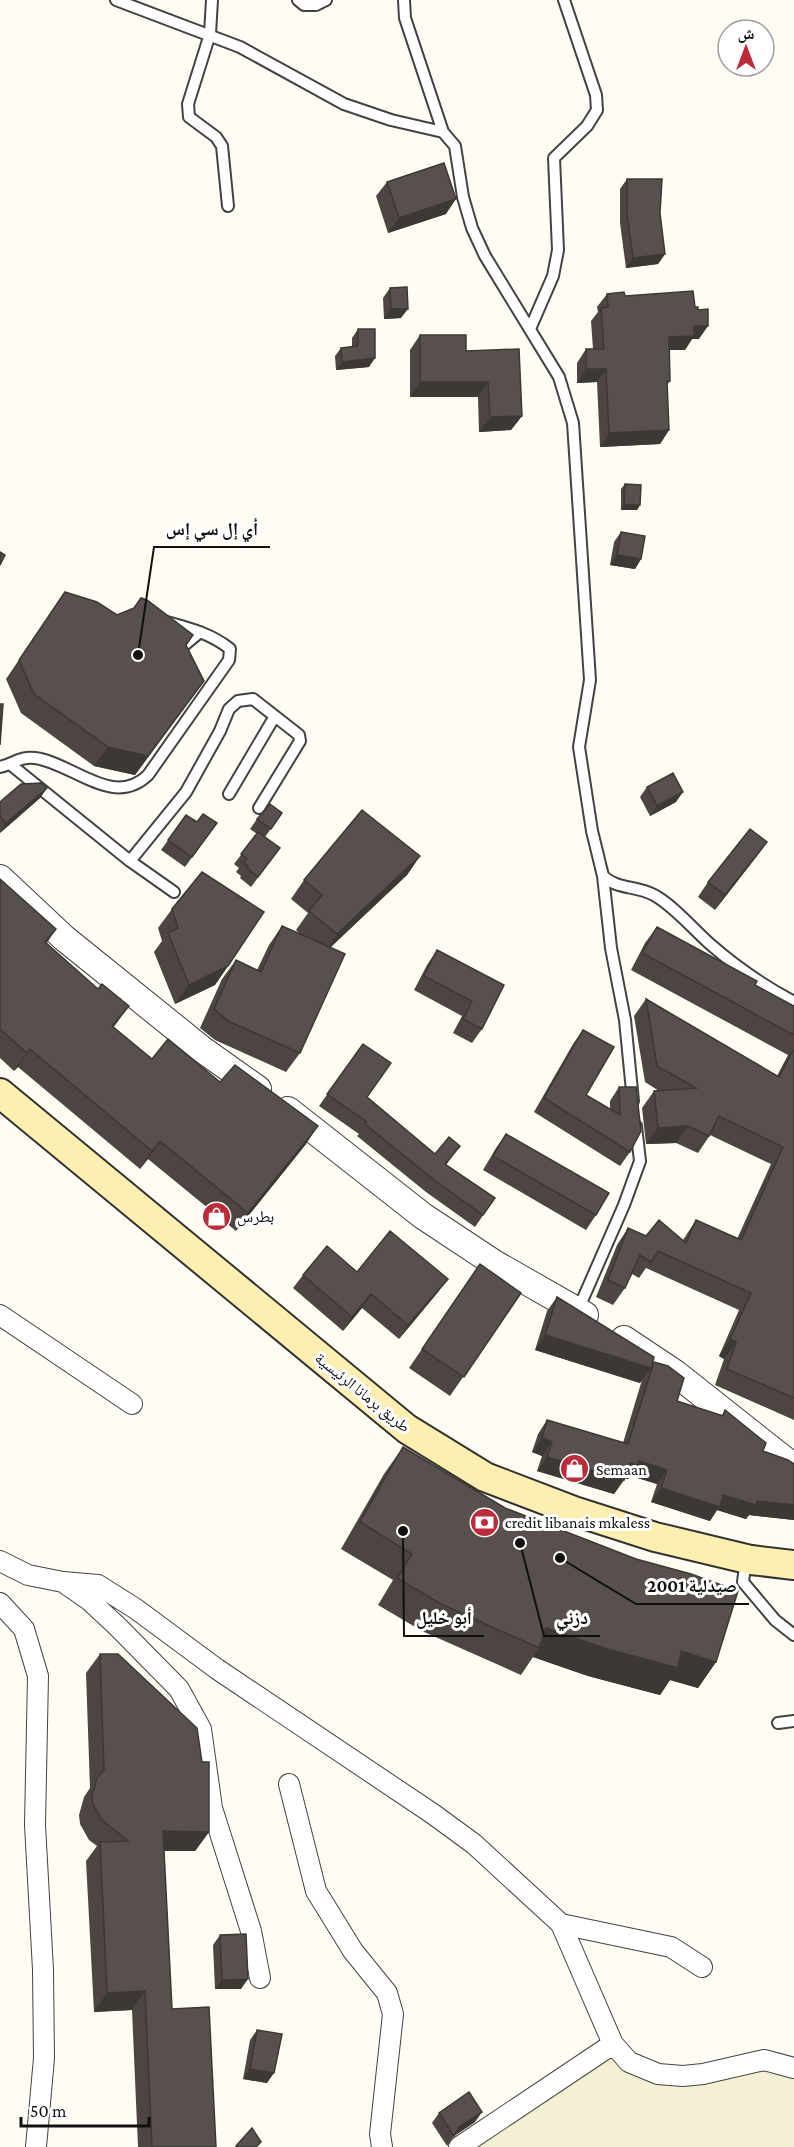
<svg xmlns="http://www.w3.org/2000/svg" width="794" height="2147" font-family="'Crimson Pro','Noto Naskh Arabic',serif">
<rect width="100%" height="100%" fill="#fffcf3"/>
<path fill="#f4f0d3" d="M610,2052L661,2079L758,2070L794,2073V2147H474Z"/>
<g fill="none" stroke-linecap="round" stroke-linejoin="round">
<defs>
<path id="service" d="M116,0L240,47L344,104L391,120L443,132L455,146L463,197L472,228L485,256L559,377L573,423L590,680L579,747L592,831L603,876L611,948L625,1020L633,1101
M212,0L210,34L188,104L189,117L216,137L222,146L228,206
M298,0L304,5H316L326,0
M404,0L405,18L443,132
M530,329L553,276L558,250L554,158L587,126L597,110L596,95L564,0
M182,647L200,632
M10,764L130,861L174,892
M0,767C13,764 21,756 35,758C73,763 113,809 148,775L229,660L230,649C212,634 189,628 167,622
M229,794L275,716
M130,861L186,792L220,731L229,709L238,701L253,699L299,735L300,741L259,808
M603,876C618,890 635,885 654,895C674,906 693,929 710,944C735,966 764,986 794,1002
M578,1310L624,1205L640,1161L636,1126
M746,1559L743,1582L775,1620L794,1635
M778,1723L794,1721"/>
<path id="minor" d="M0,1315L132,1404
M0,1561L28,1575L63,1582L98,1585L136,1609L217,1669L433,1814L474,1844L561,1924L613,2044L629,2062L658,2074L683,2076L703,2074L764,2060L794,2068
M63,1582L89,1600L118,1627L179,1689L201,1729L212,1808L251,1931L260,1978
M0,1603L24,1629L38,1676L35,1825L43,1970L44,2058L36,2147
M289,1784L316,1891L353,1951L387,1993L393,2014L380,2134L382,2147
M561,1924L671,1947L702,1967
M459,2147L613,2044"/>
<path id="tertiary" d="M0,878L64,938L203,1050L258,1089
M288,1110L423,1216L494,1263L585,1315
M624,1339L675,1373L794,1467"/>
<path id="secondary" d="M0,1093L407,1429L485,1477L574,1511L655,1537L751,1560L794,1565"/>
</defs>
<use href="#service" stroke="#434343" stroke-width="14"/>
<use href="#minor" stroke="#434343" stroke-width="22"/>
<use href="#tertiary" stroke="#434343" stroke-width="28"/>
<use href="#secondary" stroke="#323232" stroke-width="32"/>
<use href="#service" stroke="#fff" stroke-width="10"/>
<use href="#minor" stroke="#fff" stroke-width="20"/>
<use href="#tertiary" stroke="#fff" stroke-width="26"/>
<use href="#secondary" stroke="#fcefb0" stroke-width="28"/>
</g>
<path fill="#4c4541" d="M627,179L660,213L665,254L658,264L626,268L620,223V189Z
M387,182L446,214L388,233L376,196Z
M390,288L401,318L384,319L383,298Z
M607,294L625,296L699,339H692L685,350H670V381L667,385L669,430L660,444L600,447L597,382L577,383V363L586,349H593L591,321L598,312L597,307Z
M358,329L369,367L336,370L335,356L341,348L352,347V338Z
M420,335L466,351L522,416L511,430L479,432L478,397H410V350Z
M625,484L640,505L637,510H621V489Z
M621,532L641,559L635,569L610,565L614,542Z
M65,592L186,645L204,681L135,775L94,766L21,713L6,679Z
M647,787L676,802L650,816L640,797Z
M47,788L40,798L0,833V802Z
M282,813L265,837L280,848L251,887L240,878L241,876L236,872L239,868L234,864L257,834L250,829L257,819Z
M186,815L197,822L217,823L185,867L161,850Z
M767,842L715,910L698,897L708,882Z
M420,856L407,875L330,948L300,1053L286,1072L215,1040L200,1028L222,979L236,960L257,970L269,945L282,926L301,935L296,930L308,913L291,899L304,880Z
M0,879L56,929L47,943L114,1027L152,1059L220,1082L306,1144L236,1231L148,1159L140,1169L18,1067L14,1071L0,1058Z
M172,909L228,966L215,985L175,1004L154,952L162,941L158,928Z
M657,927L755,985L794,1006V1420L715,1385L724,1359L719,1356L739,1310L646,1268L639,1278L632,1274L625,1288L613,1305L596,1297L617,1245L628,1228L646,1236L683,1240L696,1220L737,1239L771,1164L710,1135L698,1153L676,1143L646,1144L642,1108L654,1091H659L645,1082L634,1016L646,999L777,1076L788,1055L631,970L645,943Z
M437,950L504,985L482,1029L472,1043L453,1033L462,1016L414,990L427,965Z
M583,1030L586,1095L610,1109V1101L619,1087L630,1152L620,1166L534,1112L573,1044Z
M363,1044L367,1097L435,1154L460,1146L446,1165L495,1198L475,1227L426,1192L357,1136L359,1134L319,1106Z
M506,1134L596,1215L586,1230L483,1170L496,1148Z
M480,1264L521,1293L450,1396L409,1368Z
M357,1272L438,1292L399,1339L362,1308L343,1331L293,1288L303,1275Z
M557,1297L652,1364L677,1401L722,1415L725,1410L763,1451L794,1464V1520L749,1515L746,1519L717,1510L710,1521L651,1502L657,1484L631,1476L628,1479L625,1478L614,1494L537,1471L542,1456L532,1452L538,1434L547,1420L623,1443L642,1380L640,1383L535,1350L547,1311Z
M403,1447L716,1662L698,1688L670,1680L660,1695L588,1676L533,1657L521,1675L422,1631L378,1605L393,1580L341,1549L384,1474Z
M100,1654L209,1832L195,1851H164L172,2009L216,2147H138L132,2010L94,2012L86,1861L97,1846L89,1840L80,1824L79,1815L84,1797L90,1788L86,1673Z
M220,1935L241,1989H215L213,1945Z
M257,2030L267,2083L243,2079L250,2040Z
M439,2113L475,2122L454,2136L447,2146L432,2123Z"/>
<path fill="#3e3835" d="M456,199L446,214L388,233L399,218Z
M665,254L658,264L626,268L633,258Z
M391,309H408L401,318L384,319Z
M694,326H708L699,339H692L685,350H660L669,337Z
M375,358L369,367L336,370L342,362Z
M586,369H606L597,382L577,383Z
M420,382H488L478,397H410Z
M522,416L511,430L479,432L490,417Z
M669,430L660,444L600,447L609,433Z
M624,505H640L637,510H621Z
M617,555L641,559L635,569L610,565Z
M204,681L135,775L94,766L108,747Z
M47,788L40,798L0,833L6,823Z
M683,792L676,802L650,816L657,806Z
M767,842L757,856L715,910L725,895Z
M420,856L407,875L324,953L337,934Z
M228,966L215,985L175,1004L189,985Z
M129,1006L116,1024L100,1044L112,1026Z
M30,1049L18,1067L14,1071L27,1053Z
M318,1126L306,1144L236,1231L248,1213Z
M688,1126L676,1143L646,1144L658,1128Z
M160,1141L148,1159L140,1169L152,1151Z
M448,1279L438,1292L399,1339L408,1325Z
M371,1294L362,1308L343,1331L352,1317Z
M545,1335L651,1368L640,1383L535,1350Z
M730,1339L736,1342L724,1359L719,1356Z
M542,1438L552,1442L542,1456L532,1452Z
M547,1457L624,1480L614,1494L537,1471Z
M639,1461L667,1470L657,1484L631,1476L628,1479L620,1477L630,1463Z
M661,1488L723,1495L757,1501L794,1505V1520L749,1515L746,1519L717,1510L710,1521L651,1502Z
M546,1628L681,1651L716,1662L698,1688L670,1680L660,1695L588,1676L533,1657L539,1648Z
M163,1831L209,1832L195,1851L149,1850Z
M248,1979L241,1989H215L222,1980Z
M145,1991L132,2010L94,2012L107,1993Z
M250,2069L274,2073L267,2083L243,2079Z
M482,2112L475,2122L454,2136L459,2127Z"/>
<path fill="#58504c" stroke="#3e3835" stroke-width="1.5" d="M444,163L456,199L399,218L387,182Z
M627,179H662L660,213L665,254L633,258L627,213Z
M407,287L408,309H391L390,288Z
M693,291L695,307H698V310L708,309V326H694V336L669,337L670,381H667L669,430L609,433L606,369H586V349H604L601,308L608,307L607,294L624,292L625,296Z
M358,329H375V358L342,362L341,348L358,346Z
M420,335H466V351L519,349L522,416L490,417L488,382H420Z
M625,484L641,485L640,505H624Z
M621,532L645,536L641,559L617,555Z
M0,552L5,555L0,565Z
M65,592L97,602L117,615L134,608L141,598L147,600L193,635L186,645L204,681L148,756L108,747L34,694L19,660Z
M0,704H3L0,745Z
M673,773L683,792L657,806L647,787Z
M41,783L47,788L6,823L0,816V802L21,784Z
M270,804L282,813L271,829L257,819Z
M362,810L420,856L337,934L309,911L322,895L304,880Z
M203,814L217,823L192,857L168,840L186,815L197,822Z
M750,829L767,842L725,895L708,882Z
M258,832L280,848L258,877L247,868L248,866L243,863L247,859L241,854Z
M202,872L264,912L228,966L189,985L168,933L178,928L172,909Z
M0,879L56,929L45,942L98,989L102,984L129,1006L112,1026L152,1059L168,1039L220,1082L235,1065L318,1126L248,1213L160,1141L152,1151L30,1049L27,1053L0,1029Z
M282,926L345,954L300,1053L228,1021L214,1009L236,960L261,972Z
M657,927L757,981L755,985L794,1006V1035L642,953Z
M437,950L504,985L482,1029L463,1019L472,1001L424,976Z
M646,999L779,1077L794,1049V1398L727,1369L736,1342L730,1339L751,1293L658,1251L651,1262L640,1255L625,1288L608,1280L628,1228L646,1236L659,1220L686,1243L696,1220L741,1240L783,1147L719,1116L709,1136L688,1126L658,1128L654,1091L696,1088L657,1066Z
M583,1030L614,1047L586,1095L620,1115L619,1087H636L641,1131L630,1152L544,1098Z
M363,1044L391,1063L367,1097L435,1154L449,1137L460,1146L445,1164L495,1198L483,1215L434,1180L365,1124L367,1122L327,1094Z
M506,1134L609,1193L596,1215L493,1156Z
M390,1231L448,1279L408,1325L371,1294L352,1317L303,1275L327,1246L357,1272Z
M480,1264L521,1293L464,1377L422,1349Z
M557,1297L654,1357L651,1368L545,1335Z
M654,1362L668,1366L684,1378L677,1401L723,1416L725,1410L766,1443L763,1451L788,1460L794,1464V1505L757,1501L756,1505L723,1495L720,1507L661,1488L667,1470L639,1461L638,1465L630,1463L624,1480L547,1457L552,1442L542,1438L547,1420L628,1444Z
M403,1447L505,1508L636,1559L691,1574L738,1591L716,1662L681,1651L678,1668L607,1649L546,1628L539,1648L441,1604L397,1578L412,1554L360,1522Z
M100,1654H118L197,1728L202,1762H209V1832L163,1831L172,2009L209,2007L216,2147H152L145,1991L107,1993L100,1842L128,1841L102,1820L93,1805L92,1796L97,1778L104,1770Z
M246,1934L248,1979L222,1980L220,1935Z
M257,2030L282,2034L274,2073L250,2069Z
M469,2092L482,2112L459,2127L454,2136L439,2113Z
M252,2128L261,2142L256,2147H238L236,2146Z"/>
<defs>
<symbol id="shop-disc" viewBox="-11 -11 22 22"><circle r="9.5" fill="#bd2b3a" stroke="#fff"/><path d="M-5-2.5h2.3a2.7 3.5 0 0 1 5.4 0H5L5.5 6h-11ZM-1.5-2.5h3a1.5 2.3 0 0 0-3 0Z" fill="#fff"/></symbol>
<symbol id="bank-disc" viewBox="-11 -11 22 22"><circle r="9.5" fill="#bd2b3a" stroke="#fff"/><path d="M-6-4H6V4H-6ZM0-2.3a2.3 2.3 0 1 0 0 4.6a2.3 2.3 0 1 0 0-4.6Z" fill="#fff"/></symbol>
</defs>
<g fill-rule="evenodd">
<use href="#shop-disc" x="200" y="1200" width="33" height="33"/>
<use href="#shop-disc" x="558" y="1452" width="33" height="33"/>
<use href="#bank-disc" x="468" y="1506" width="33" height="33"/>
</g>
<g text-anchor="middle" stroke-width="6" stroke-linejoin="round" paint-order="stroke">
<g font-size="16" fill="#101010" stroke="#fff" text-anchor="start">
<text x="237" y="1222">بطرس</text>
<text x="596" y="1475">Semaan</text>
<text x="505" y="1528">credit libanais mkaless</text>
</g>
<g font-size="16" fill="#101010" stroke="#fff">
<text transform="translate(363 1392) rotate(39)" y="6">طريق برمانا الرئيسية</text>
</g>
</g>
<path fill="none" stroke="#101010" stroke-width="2" d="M138 655L154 547H270M560 1558L636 1604H749M520 1543L544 1636H600M403 1531L404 1636H484"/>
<g fill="#101010" stroke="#fff" stroke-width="2">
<circle cx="138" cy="655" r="6"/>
<circle cx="560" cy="1558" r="6"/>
<circle cx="520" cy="1543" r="6"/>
<circle cx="403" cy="1531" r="6"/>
</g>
<g font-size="18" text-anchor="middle" font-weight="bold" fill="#101010" stroke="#fff" stroke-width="6" stroke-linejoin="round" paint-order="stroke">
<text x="212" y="535">أي إل سي إس</text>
<text x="692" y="1592">صيدلية 2001</text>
<text x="572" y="1624">دزني</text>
<text x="444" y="1624">أبو خليل</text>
</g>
<g transform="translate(746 48)"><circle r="28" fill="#ffffff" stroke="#9f9f9f" stroke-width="1.5"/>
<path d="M0-4.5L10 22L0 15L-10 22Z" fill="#bd2b3a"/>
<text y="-9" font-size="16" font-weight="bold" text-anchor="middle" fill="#101010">ش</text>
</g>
<path d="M21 2117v9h128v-9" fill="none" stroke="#101010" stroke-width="3"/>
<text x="30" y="2117" font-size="18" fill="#101010" stroke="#ffffff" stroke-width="4.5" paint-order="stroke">50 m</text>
</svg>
